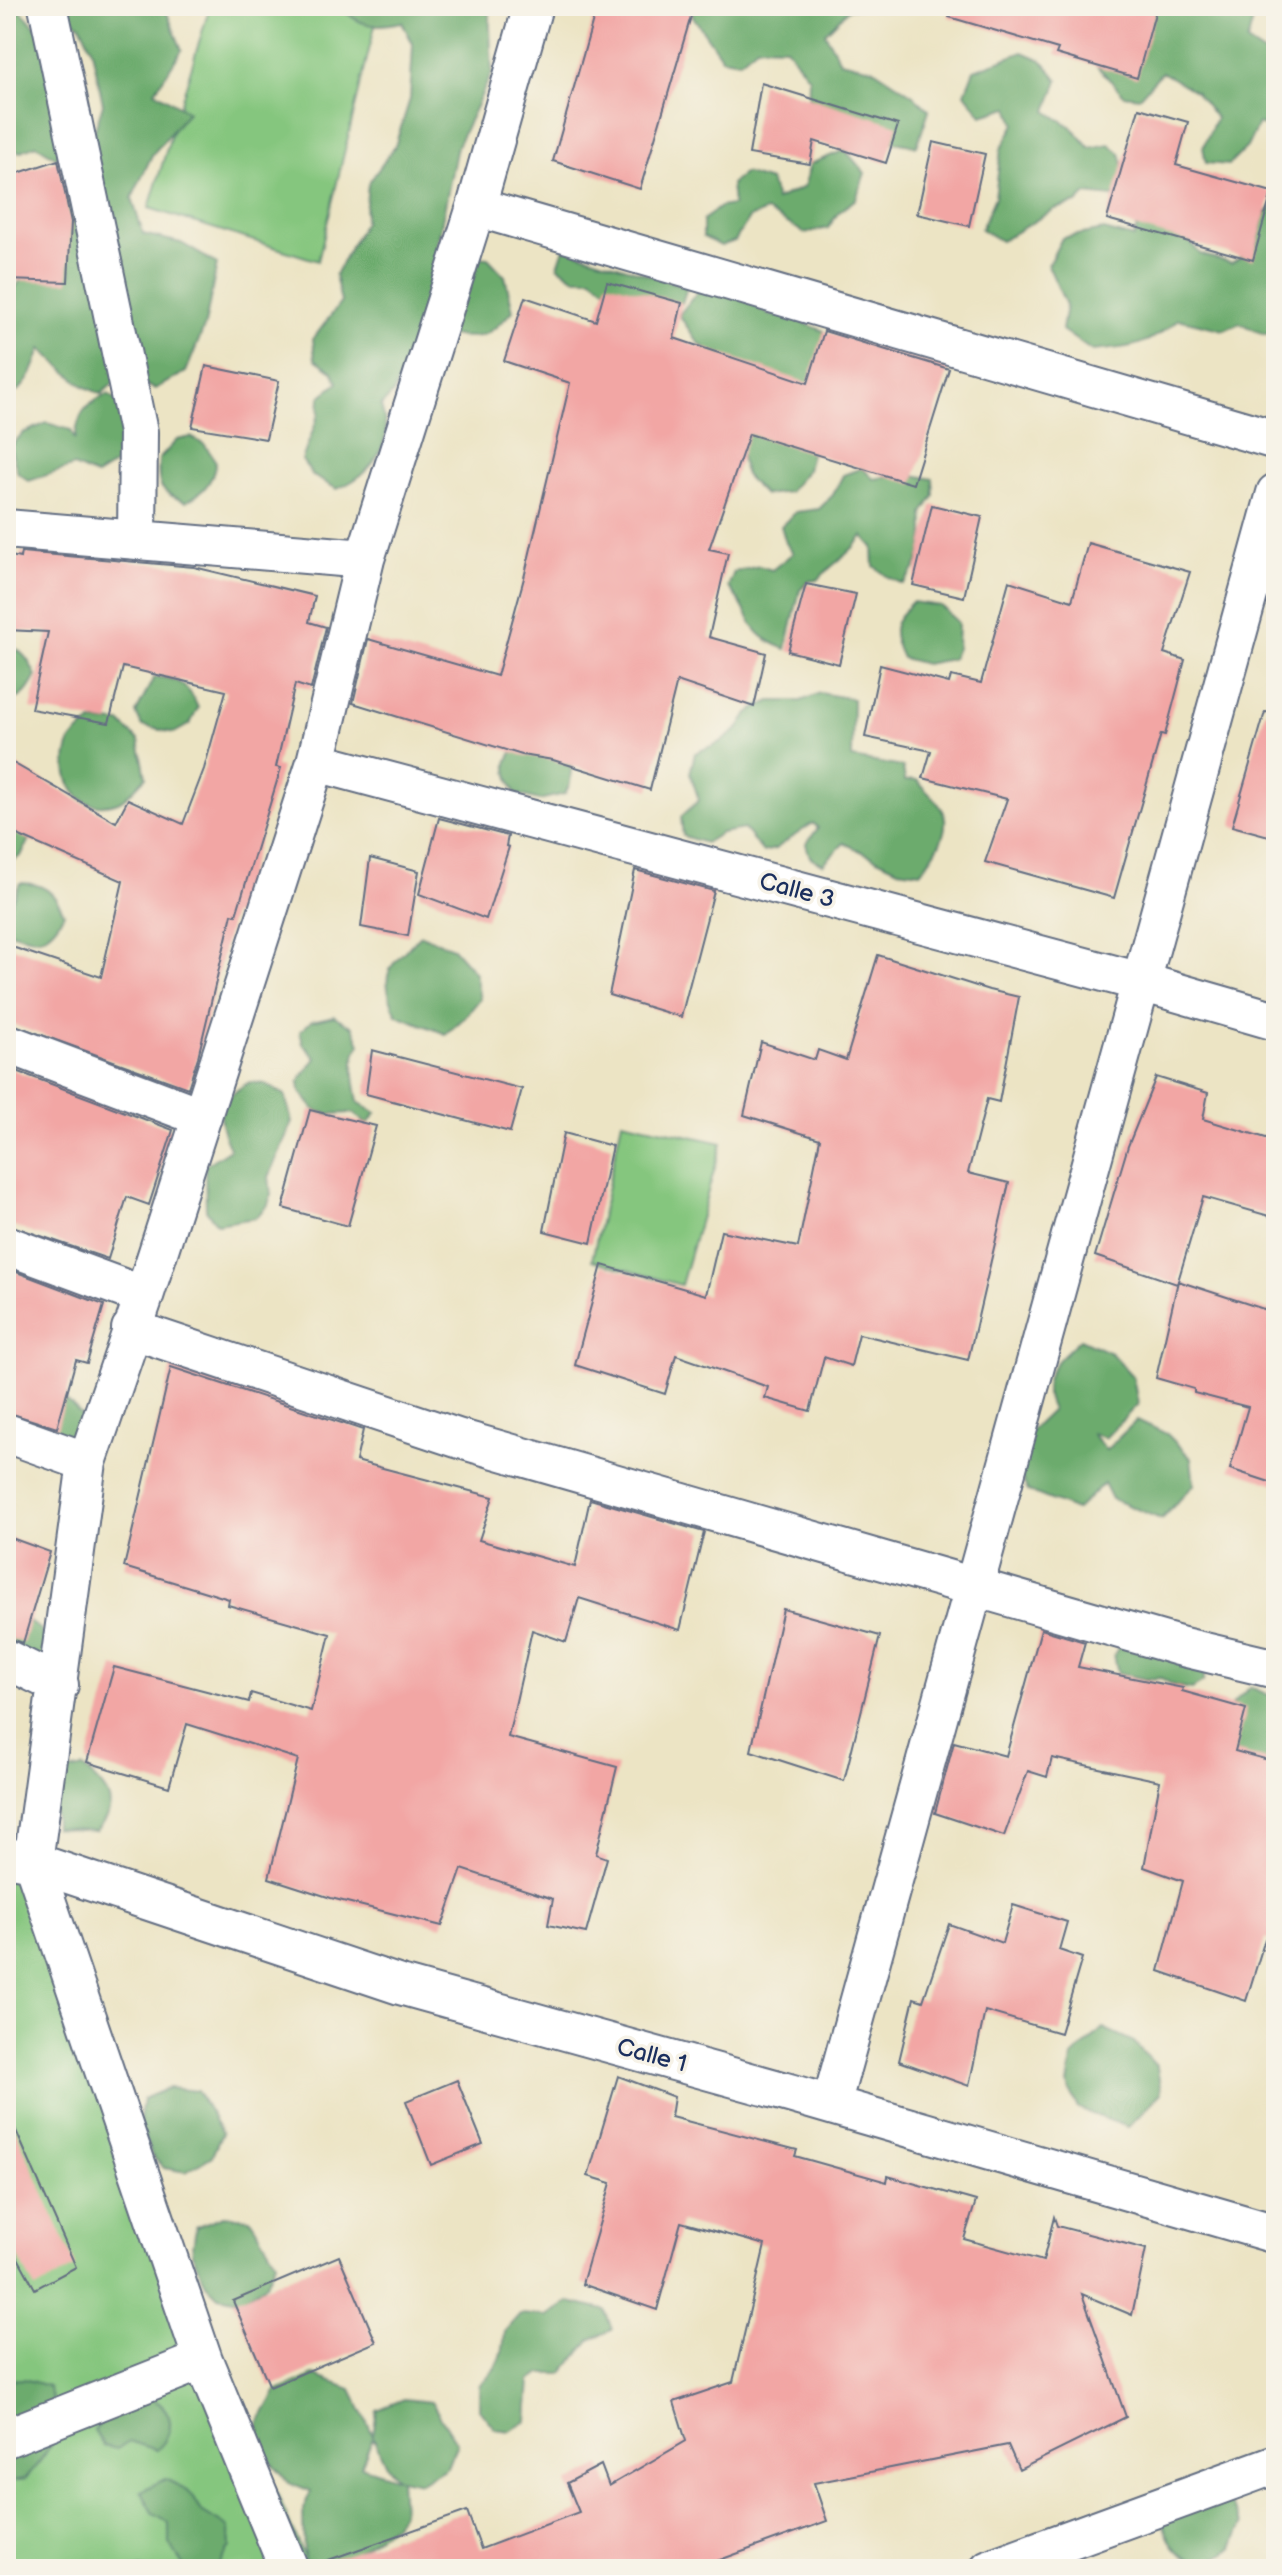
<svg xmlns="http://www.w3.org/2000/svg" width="1282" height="2575" font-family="'Balsamiq Sans',sans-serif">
<rect width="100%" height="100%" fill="#f7f3e8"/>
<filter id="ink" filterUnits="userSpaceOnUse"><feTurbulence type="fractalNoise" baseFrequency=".0125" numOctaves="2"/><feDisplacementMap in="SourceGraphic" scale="16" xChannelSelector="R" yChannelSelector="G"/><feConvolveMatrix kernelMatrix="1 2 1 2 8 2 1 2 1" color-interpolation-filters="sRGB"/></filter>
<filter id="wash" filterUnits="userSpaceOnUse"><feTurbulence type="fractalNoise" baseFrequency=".006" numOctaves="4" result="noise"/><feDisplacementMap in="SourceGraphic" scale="32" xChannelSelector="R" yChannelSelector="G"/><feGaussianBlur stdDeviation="1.8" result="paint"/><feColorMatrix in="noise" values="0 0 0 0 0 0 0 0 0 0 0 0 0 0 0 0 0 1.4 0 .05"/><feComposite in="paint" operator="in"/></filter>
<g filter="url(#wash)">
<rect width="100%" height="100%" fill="#ece4c4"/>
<path fill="#85c67e" stroke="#507a6e" stroke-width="2" d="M210,6H369L379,9L318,261L149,208Z
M622,1121L722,1143L681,1285L592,1260Z
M6,1869L10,1870L309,2569H6Z"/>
<path fill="#6cab6d" stroke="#446d66" stroke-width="2" fill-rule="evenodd" d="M58,6H174L167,13L182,50L155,91L188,112L152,155L132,198L143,234L181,243L217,264L205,325L186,372L155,389L123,375L101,394L83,386L41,349C34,368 28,391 6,396V300L21,280L67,200V172L92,139L103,104L92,50L81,26Z
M339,6H489L492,73L457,146L437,246L438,274L459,256L488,258L505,276L513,311C489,334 485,341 450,335L435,282L394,392L381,406C383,415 388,429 385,438C378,465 360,479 337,489L313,476L302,460L319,414L320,397L338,383L332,371L315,359L313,339L341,302L335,275L364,223L368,184L395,146L410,99L413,44L402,22C373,28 360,27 339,6Z
M692,6H902L897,11L850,8L825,33L840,61L872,68L913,95L929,110L917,146L883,140L808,117L809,78L786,47L758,46L740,61L722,58L692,15Z
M1157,6H1257L1247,42L1276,61V130L1258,124L1247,147L1229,165L1206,163L1203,147L1216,118L1196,92L1162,72L1139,97L1124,95L1097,66C1124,50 1148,38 1157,6Z
M6,8L21,11L70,63L75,138L57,158L36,145L19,152L6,144V114L14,102L6,83Z
M1023,52L1042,60L1058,80L1047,111L1073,128L1090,148L1109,144L1120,153L1126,175L1113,197L1086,194L1077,203L1055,209L1001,241L981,229L995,197L1001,149L1015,124L1009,107L982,115L965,93L974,70Z
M845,150L865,173L856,199L838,213L828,228L805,233L766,211L749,218L735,241L721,246L703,237V220L720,207L733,205L731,184L744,173L770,181L776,200L804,187L810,164Z
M1276,202V335L1263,334L1240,323L1224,330L1178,319C1148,347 1130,348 1092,351L1062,330L1066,305L1048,265L1062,238L1104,230L1134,238L1142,210L1190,242L1200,254L1231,263L1256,248L1265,215Z
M564,248L687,287L682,303L676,310L611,292L592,278H575L558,266Z
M717,285L772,316L782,314L824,331L827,357L811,453L807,470L789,492L764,495L745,475L741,456L743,384L697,341L679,315L697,292Z
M108,394L128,408L130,455L96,476L74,466L29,481L18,473L10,447L23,433L47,423L71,430L75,440C78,414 83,406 108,394Z
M191,437L205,445L216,462C212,483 204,492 186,502C160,492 157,488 159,459L177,440Z
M862,468L874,479L905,473L933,479L934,496L923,513C926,541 923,563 903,584L888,577L874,566L873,547L863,536C850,555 832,563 818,580L809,581L800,590L786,649C743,633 755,615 728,587L734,572L759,566L772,570L793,553L786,543L781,526L796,512L819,509L833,495L843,475Z
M912,602L941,606L958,623L957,648L952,659L925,664L902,658C889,631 891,623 912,602Z
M6,645C22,648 30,662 36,676C30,688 22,702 6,700Z
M154,677C178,677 189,686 198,708L190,724L174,733L142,726L136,713Z
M820,693L853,699L852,758L903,767L905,781L917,780C924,790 936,799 942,809C953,830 933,857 920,872L898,869L844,843L823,864L810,857L806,844L818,828L813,823L775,849L763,852L744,829L721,833L705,843L683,836L681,817L699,800L690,773L695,753L721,742L739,728L748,713L770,701H801Z
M92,722L121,723L139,741L146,777C138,784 128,798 118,802C77,817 57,777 70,743C73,735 85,727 92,722Z
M526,738L572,759L570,783L565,794L539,800L516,794C502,766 503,759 526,738Z
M6,809L29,839L21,856L6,864Z
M20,883C44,883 54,892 64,913C49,942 36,942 8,931C3,913 13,900 20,883Z
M421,935L453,948L475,973L480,999L464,1018L446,1034L397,1015C376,972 391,965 421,935Z
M334,1016L353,1027L360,1044C349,1061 355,1083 358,1102L376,1113L367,1125L354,1113L330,1114L316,1111L300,1091L299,1081L316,1058L303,1044L300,1031L312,1021Z
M250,1082L265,1084L285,1095L292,1122L269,1177L271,1194L268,1205L255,1218L217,1224L206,1210L205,1165L230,1149C215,1115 215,1101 250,1082Z
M1080,1339L1111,1353L1133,1377L1138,1404L1105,1438L1091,1433L1106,1450L1137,1420L1167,1434L1191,1458L1194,1485L1161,1519L1112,1499L1104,1483L1076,1510L1028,1491L1016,1467L1021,1440L1052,1410C1035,1376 1057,1361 1080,1339Z
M65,1400C86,1418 94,1425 87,1453L18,1444L34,1407Z
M22,1615L40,1630L49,1649L44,1668L6,1677V1618Z
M1128,1631L1206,1662L1203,1682L1192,1689L1175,1686L1161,1678L1146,1679L1118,1673L1114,1655Z
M1250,1687L1276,1698V1785L1244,1776L1220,1716Z
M83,1768C107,1788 123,1806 95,1831L55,1828L53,1774Z
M1103,2028L1134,2042L1157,2067L1161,2093L1128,2127L1078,2109L1068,2085L1072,2058Z
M169,2088L197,2091L222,2133L212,2156L186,2172L164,2168L152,2156L139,2125L143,2099Z
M223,2216L250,2218L276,2261L266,2284L240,2300L218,2296L206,2284L192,2253L196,2227Z
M569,2302L605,2310L612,2330L591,2339L562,2374H542L530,2381L527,2421L510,2431L495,2429L479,2409V2386C499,2365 503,2361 505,2331L520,2314L547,2316Z
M6,2356L10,2360L7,2380L24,2379L48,2386C65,2429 54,2446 25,2479L11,2481L6,2477Z
M313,2375L351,2389L373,2435L377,2410L404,2399L431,2402L457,2443L447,2467L421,2483L400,2479L402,2512L394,2525L332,2569H319L304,2559L303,2509L311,2491L288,2482L263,2453L258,2424L276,2392ZM373,2437L387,2467L397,2478L361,2466Z
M149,2397C174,2409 177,2431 157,2450L129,2441L117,2449L104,2446L94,2430L109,2415L124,2413L133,2398Z
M165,2479L188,2490L200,2510L229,2528L230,2547L217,2569H186L169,2544V2523L154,2514L141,2491Z
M1217,2482L1243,2524L1233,2547L1208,2563C1172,2557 1173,2547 1160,2516Z"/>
<g id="blocks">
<path fill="#f2a6a4" d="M597,6H694L640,189L553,161Z
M950,6H1157L1137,78L1056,54L1058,49L949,17Z
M761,83L898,125L886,163L814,141L810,164L749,154Z
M1139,108L1188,122L1176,165L1272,192L1253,260L1107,219Z
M933,142L985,154L969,226L917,214Z
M58,160L71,222L68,282L7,280L9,231L6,221V177Z
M607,282L682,303L674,338L808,383L824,331L949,369L913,484L749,434L709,549L728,553L709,637L766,653L754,707L677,681L650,790L553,760L522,755L353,703L368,639L497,676L524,578L570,383L504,361L525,297L596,321Z
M206,366L279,381L266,439L192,427Z
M932,505L982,517L964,597L913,585Z
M1088,543L1190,572L1164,653L1185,660L1165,735L1161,734L1114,898L985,862L1007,799L923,778L931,751L865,737L880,665L949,683L951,676L981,683L1009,581L1072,601Z
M21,552L194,567L315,596L309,622L326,627L311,689L295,684L276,767L281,768L236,915L232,914L198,1057L188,1088L6,1022V945L101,977L123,881L6,830V759L116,822L128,799L183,824L204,769L226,691L123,667L109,723L31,709L48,632L7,630L10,610L6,608V555L20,558Z
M806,584L856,594L839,664L788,651Z
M1265,712L1276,713V838L1232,826Z
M439,818L508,836L506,846L509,847L486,919L419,894Z
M370,858L419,871L408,936L361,927Z
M635,870L714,891L681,1017L609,995Z
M878,955L989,990L1019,997L999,1102L987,1099L968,1173L1009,1183L968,1360L859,1334L851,1366L824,1357L810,1411L765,1398L768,1387L676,1355L665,1394L575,1365L602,1265L706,1295L721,1231L798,1247L820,1139L744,1115L761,1042L815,1060L818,1050L846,1060Z
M372,1050L522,1089L510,1132L366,1094Z
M6,1067L173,1130L149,1205L127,1197L108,1259L6,1224Z
M1156,1077L1208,1093L1203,1119L1276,1141V1218L1203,1197L1178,1281L1276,1313V1484L1230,1469L1248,1407L1194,1393V1389L1156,1378L1178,1281L1177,1284L1095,1256L1128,1146Z
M310,1110L376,1126L348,1226L283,1208Z
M564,1133L612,1146L591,1243L544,1231Z
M6,1268L104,1305L87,1363L76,1360L57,1428L6,1412Z
M171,1367L363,1430L356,1461L493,1497L479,1540L575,1567L590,1499L704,1532L680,1630L579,1598L566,1642L532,1630L508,1737L617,1767L596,1854L607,1858L586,1933L548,1925L553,1899L462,1869L442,1926L331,1898L269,1878L298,1759L187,1724L169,1787L87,1762L114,1667L249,1702L251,1693L311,1711L330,1634L228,1605L229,1599L124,1567Z
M6,1536L50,1552L23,1643L6,1637Z
M783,1609L880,1636L844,1781L751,1751Z
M1041,1629L1085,1642L1078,1667L1183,1688L1182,1691L1246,1709L1235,1751L1276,1762V1943L1265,1939L1246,2001L1159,1971L1183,1881L1144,1867L1160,1781L1052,1758L1047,1777L1028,1771L1004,1836L935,1813L954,1742L1006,1756Z
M1013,1905L1067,1922L1059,1950L1082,1958L1060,2033L985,2011L969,2086L899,2061L914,1998L923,2001L949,1924L1002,1943Z
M618,2076L674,2097L671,2117L797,2150L795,2156L887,2182L888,2176L976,2201L964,2239L1043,2261L1054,2217L1057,2226L1146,2249L1132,2315L1082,2294L1126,2417L1019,2470L1008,2445L814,2483L827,2521L695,2569H321L320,2563L467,2511L481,2549L579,2512L567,2483L601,2465L609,2486L686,2441L674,2402L733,2382L765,2245L681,2222L657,2310L582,2284L611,2183L588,2176Z
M457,2080L483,2144L431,2165L406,2101Z
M6,2108L76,2267L35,2289L6,2236Z
M339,2256L376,2342L270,2387L233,2301Z"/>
</g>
</g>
<g filter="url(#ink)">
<use href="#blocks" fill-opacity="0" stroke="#646e82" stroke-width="2"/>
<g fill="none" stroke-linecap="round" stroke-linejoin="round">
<defs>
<path id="street" d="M48,6L138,432L137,539
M476,207L1276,440
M6,529L365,559
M316,762L1141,982L1276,1021
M6,1043L202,1117
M6,1245L144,1296
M131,1329L457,1438L1179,1646L1276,1669
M6,1433L87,1462
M6,1659L59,1685
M6,1857L33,1862L400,1985L793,2094L1276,2234
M831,2105L1276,493
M6,2438L203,2360
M289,2569L203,2360L33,1862L87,1462L144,1296L316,762L365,559L476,207L533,6
M989,2569L1276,2464"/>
</defs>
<use href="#street" stroke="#646e82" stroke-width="42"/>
<use href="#street" stroke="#fff" stroke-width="38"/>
</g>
</g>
<g text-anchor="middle" stroke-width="7" stroke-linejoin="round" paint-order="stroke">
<g font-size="24" fill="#1b2f5e" stroke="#f7f3e8">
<text transform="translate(797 890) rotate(15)" y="8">Calle 3</text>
<text transform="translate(652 2055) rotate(15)" y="8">Calle 1</text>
</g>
</g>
<rect width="1282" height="2575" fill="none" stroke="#f7f3e8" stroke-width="32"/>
</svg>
